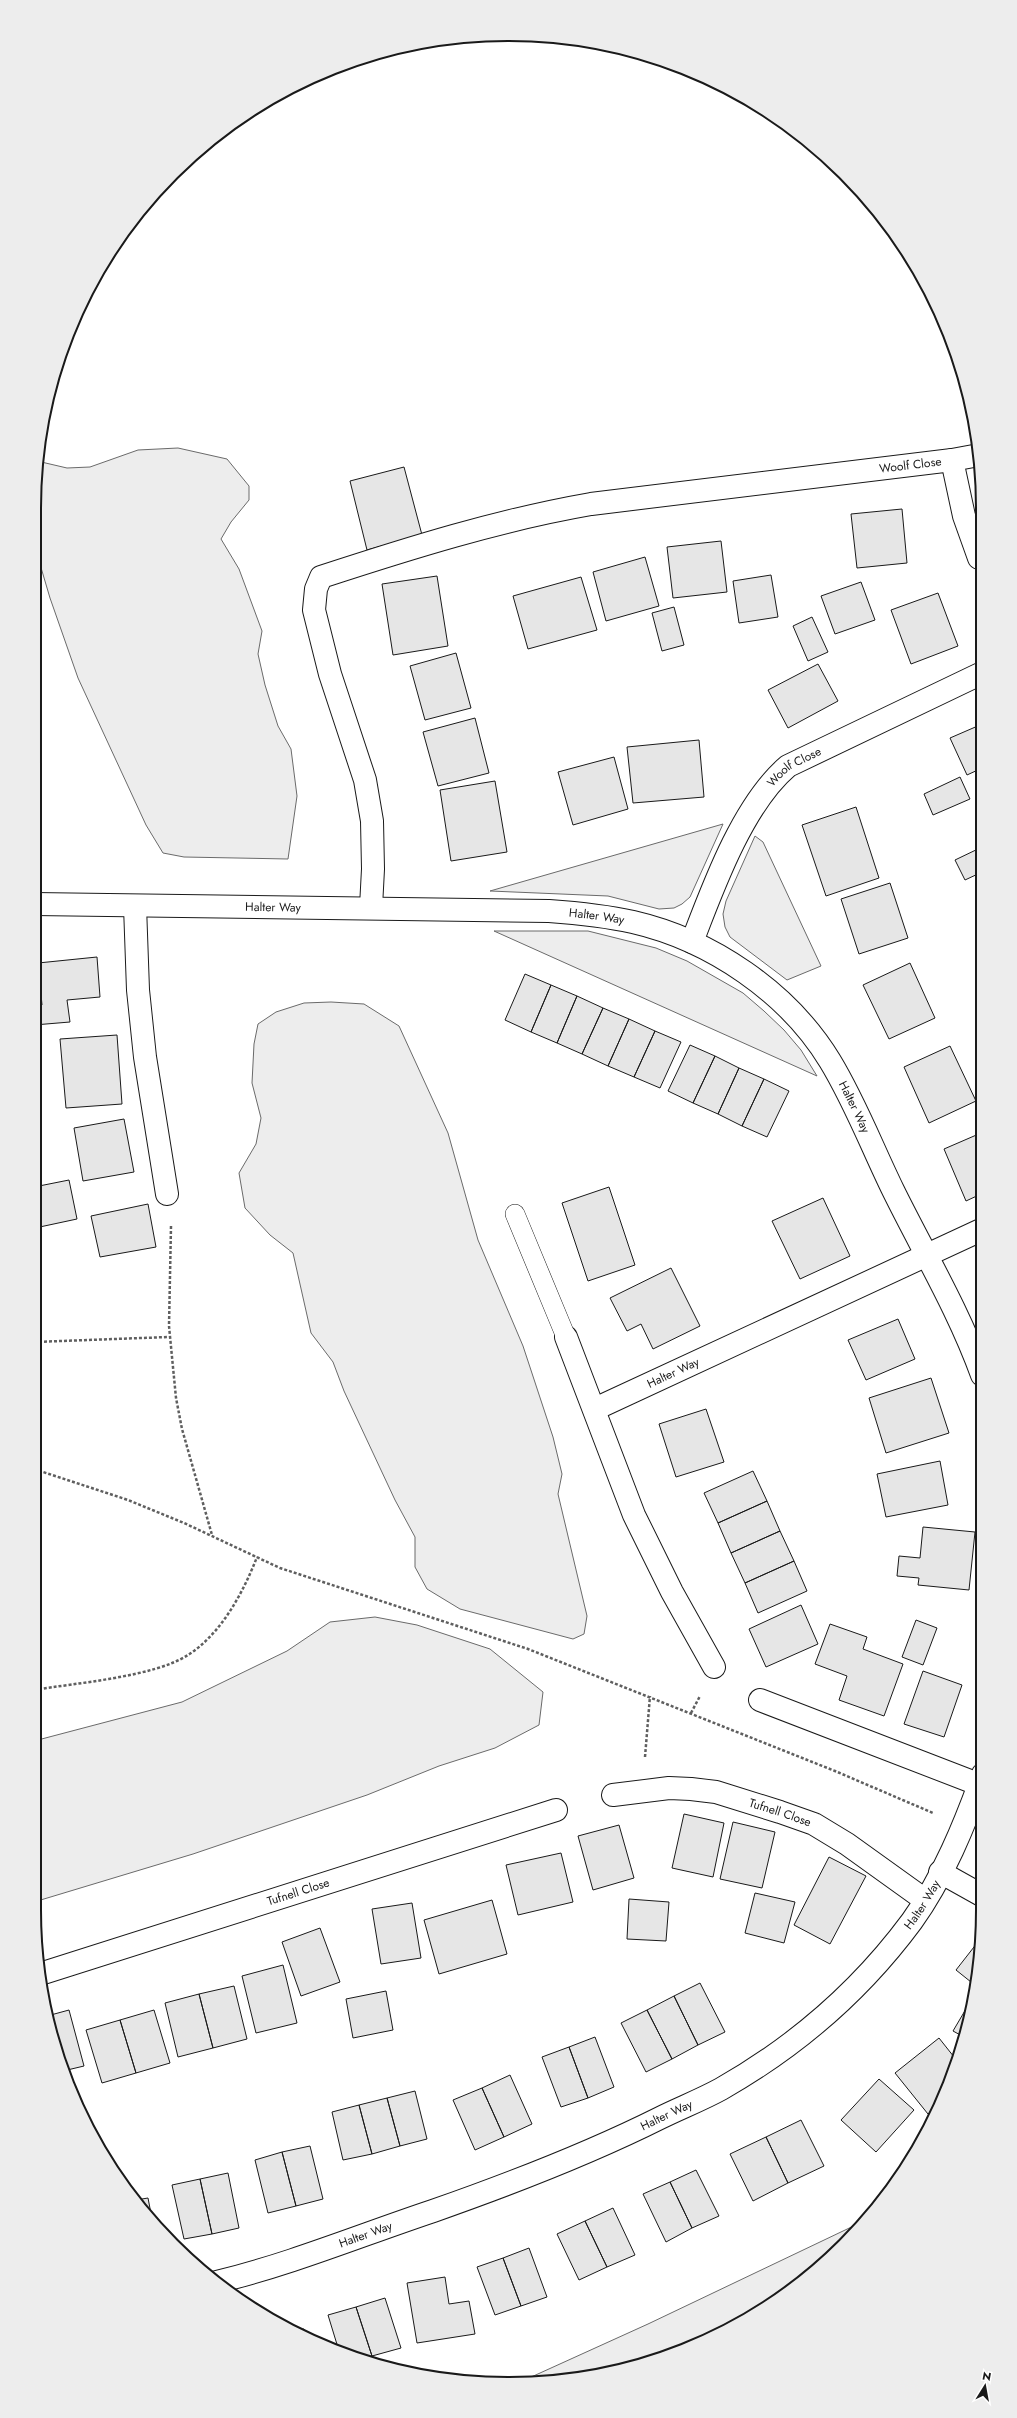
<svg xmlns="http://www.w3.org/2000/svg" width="1017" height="2418" font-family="Jost,sans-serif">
<rect width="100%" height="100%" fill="#fff"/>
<path fill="#ededed" stroke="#6a6a6a" d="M178,448L227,459L249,486V500L231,522L221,539L239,569L262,631L258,654L265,685L278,726L291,749L297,796L288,859L184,857L163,853L146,825L78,678L50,598L34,544L37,461L67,468L90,467L138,450Z
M723,824L690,897L682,904L674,908L659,909L608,896L490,891Z
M755,836L763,842L821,966L787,980L730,937L725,927L723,914L726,901Z
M494,931H588L656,948L687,961L743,993L764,1011L784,1030L801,1050L817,1076Z
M331,1002L364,1004L399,1026L448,1133L478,1240L523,1346L553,1437L562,1474L558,1494L587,1616L584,1634L573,1639L460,1609L427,1589L415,1567V1537L395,1500L344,1391L333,1362L311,1333L293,1253L270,1235L245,1208L239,1173L256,1144L261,1118L252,1083L254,1044L258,1024L276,1012L304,1003Z
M375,1617L417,1625L490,1649L543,1692L539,1725L495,1748L439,1766L367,1795L193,1854L34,1902V1741L182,1702L287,1651L330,1622Z
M864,2221L822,2266L772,2304L690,2348L601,2375L518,2383L648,2324Z"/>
<path fill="#e6e6e6" stroke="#1a1a1a" d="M404,467L422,535L367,550L350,481Z
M902,509L907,563L857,568L851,514Z
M721,541L727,592L673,598L667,547Z
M645,557L659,606L606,621L593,572Z
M771,575L778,617L739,623L733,581Z
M437,576L448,646L393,655L382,584Z
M581,577L597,630L528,649L513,596Z
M861,582L875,620L835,634L821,596Z
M938,593L958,646L911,664L891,610Z
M674,607L684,645L662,651L652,613Z
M812,617L828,652L808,661L793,626Z
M456,653L471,708L425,720L410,666Z
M818,664L838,701L788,728L768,690Z
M475,718L489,773L438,786L423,732Z
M980,725V769L967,775L950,738Z
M699,740L704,797L633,803L627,747Z
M614,757L628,809L573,825L558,772Z
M960,777L970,799L933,815L924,794Z
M495,781L507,852L451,861L440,790Z
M856,807L879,878L826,896L802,825Z
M980,848V873L965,880L955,860Z
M890,883L908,938L859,954L841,899Z
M97,957L100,997L67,1000L70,1022L34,1025V1006L42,1005L38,963Z
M910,963L935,1018L889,1039L863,985Z
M525,974L551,985L531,1032L505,1020Z
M551,985L577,996L557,1043L531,1032Z
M577,996L603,1008L582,1054L557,1043Z
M603,1008L629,1019L608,1066L582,1054Z
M629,1019L655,1031L634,1077L608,1066Z
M655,1031L681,1042L660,1088L634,1077Z
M117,1035L122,1104L66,1108L60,1039Z
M690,1045L715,1056L693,1103L668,1091Z
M950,1046L976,1101L929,1123L904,1067Z
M715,1056L739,1068L718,1114L693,1103Z
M739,1068L764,1079L742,1126L718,1114Z
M764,1079L789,1091L767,1137L742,1126Z
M124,1119L134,1172L83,1181L74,1128Z
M981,1133V1194L966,1201L944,1149Z
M69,1180L77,1219L35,1228L34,1187Z
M609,1187L635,1265L588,1281L562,1203Z
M823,1198L850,1256L800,1279L772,1221Z
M148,1204L156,1247L100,1257L91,1216Z
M671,1268L700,1326L653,1349L641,1324L627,1331L610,1298Z
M898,1319L915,1359L866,1380L848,1340Z
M931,1378L949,1433L886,1453L869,1398Z
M706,1409L724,1462L676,1477L659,1424Z
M940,1461L948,1505L886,1517L877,1474Z
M753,1471L767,1501L718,1523L704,1493Z
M767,1501L780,1531L731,1553L718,1523Z
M923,1527L975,1532L969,1590L918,1585L919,1578L897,1576L899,1556L920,1558Z
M780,1531L794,1561L745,1583L731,1553Z
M794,1561L807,1591L758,1613L745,1583Z
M801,1605L818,1644L766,1667L749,1629Z
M916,1620L937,1628L923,1665L902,1657Z
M830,1624L867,1637L863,1649L903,1664L884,1716L839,1700L847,1676L815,1664Z
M923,1671L962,1685L944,1737L904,1724Z
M684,1814L724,1823L713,1877L672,1868Z
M733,1822L775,1832L762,1888L720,1879Z
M619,1825L634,1878L593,1890L578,1836Z
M561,1853L573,1902L518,1915L506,1865Z
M829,1857L866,1876L830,1944L794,1925Z
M755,1893L795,1902L784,1943L745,1933Z
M629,1899L669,1902L666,1941L627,1939Z
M492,1900L507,1954L439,1974L424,1920Z
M412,1903L421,1958L381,1964L372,1909Z
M320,1928L340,1982L301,1996L282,1942Z
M981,1938L979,1972L976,1986L956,1970Z
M283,1965L297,2023L256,2033L242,1976Z
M700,1983L725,2032L698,2045L674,1996Z
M234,1986L247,2039L213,2048L199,1994Z
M386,1991L393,2030L353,2038L346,1999Z
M199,1994L213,2048L178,2057L165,2003Z
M674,1996L698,2045L672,2059L647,2010Z
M973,1997L964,2037L953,2031Z
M69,2010L84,2066L63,2071L47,2016Z
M154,2010L170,2063L136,2073L120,2020Z
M647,2010L672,2059L646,2072L621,2023Z
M120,2020L136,2073L102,2083L86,2030Z
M595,2037L614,2087L588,2098L569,2047Z
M939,2038L958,2062L941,2103L928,2114L895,2073Z
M569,2047L588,2098L561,2107L542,2057Z
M510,2075L532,2124L504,2137L482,2088Z
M879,2079L914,2110L876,2152L841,2120Z
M482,2088L504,2137L475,2150L453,2100Z
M415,2091L427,2139L400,2146L387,2098Z
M387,2098L400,2146L372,2154L359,2105Z
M359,2105L372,2154L343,2160L332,2112Z
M801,2120L824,2166L788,2183L766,2137Z
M766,2137L788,2183L753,2201L730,2154Z
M310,2146L323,2199L296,2206L282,2152Z
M282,2152L296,2206L268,2213L255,2160Z
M696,2170L719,2216L692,2228L670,2182Z
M228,2173L239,2228L212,2234L200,2179Z
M200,2179L212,2234L184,2239L172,2185Z
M670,2182L692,2228L666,2242L643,2194Z
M148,2198L153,2224L136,2200Z
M613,2208L635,2255L607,2267L585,2221Z
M585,2221L607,2267L579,2280L557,2234Z
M529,2248L547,2297L521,2306L503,2258Z
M503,2258L521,2306L495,2315L477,2267Z
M445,2277L449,2304L469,2301L475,2334L417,2343L407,2283Z
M385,2298L401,2348L372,2356L356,2307Z
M356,2307L372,2356L361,2360L339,2351L328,2315Z
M304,2329L305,2336L294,2331Z"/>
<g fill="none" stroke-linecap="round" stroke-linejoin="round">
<defs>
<path id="service" d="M515,1214L566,1337"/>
<g id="minor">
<path d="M952,460L979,455"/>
<path id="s1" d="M34,904L549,911C577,913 606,916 633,922C711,940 788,992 830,1061C855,1102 872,1147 893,1190C923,1251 959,1311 982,1375"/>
<path d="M135,906L138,990L145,1057L167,1194"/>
<path id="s2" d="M371,907L373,869L372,821L365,780L330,674L314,610L316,589L321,577C410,548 499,520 591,504L952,460L964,516L979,558"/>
<path id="s3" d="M692,942C713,887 743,804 788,766L980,674"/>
<path d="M566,1337L634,1515L672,1592L714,1667"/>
<path id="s4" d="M595,1409L981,1230"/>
<path d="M760,1700L983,1786"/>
<path id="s5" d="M613,1795L669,1788L691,1789L716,1792L780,1812L814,1824L847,1844L925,1900"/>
<path d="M940,1872L983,1896"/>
<path id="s6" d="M40,1974L556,1810"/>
<path id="s7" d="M217,2282C291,2264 361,2235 433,2211C510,2184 586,2155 660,2118C680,2108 701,2100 721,2089C795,2047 861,1990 912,1921C943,1878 965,1824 983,1774"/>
</g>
</defs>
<use href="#service" stroke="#1a1a1a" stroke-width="20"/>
<use href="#minor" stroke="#1a1a1a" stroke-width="24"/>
<path stroke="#5f5f5f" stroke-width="2.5" stroke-dasharray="3 2" stroke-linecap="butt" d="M171,1226L169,1326L176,1398L182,1429L212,1535
M34,1342L169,1337
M34,1469L128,1500L184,1523L280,1568L528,1649L835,1771L933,1813
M34,1690C75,1683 154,1677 188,1655C221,1634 243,1593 257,1557
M691,1713L700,1696
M645,1757L650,1696"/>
<use href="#service" stroke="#fff" stroke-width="19"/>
<use href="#minor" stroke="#fff" stroke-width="22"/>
</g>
<g text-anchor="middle" stroke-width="3" stroke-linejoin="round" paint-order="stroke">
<g font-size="12" fill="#1a1a1a" stroke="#fff">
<text dy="4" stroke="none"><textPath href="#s2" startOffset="941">Woolf Close</textPath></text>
<text dy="4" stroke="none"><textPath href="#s3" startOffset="207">Woolf Close</textPath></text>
<text dy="4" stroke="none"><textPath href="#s1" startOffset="239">Halter Way</textPath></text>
<text dy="4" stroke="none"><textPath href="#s1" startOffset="563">Halter Way</textPath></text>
<text dy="4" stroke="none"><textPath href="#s1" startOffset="899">Halter Way</textPath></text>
<text dy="4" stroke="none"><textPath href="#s4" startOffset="86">Halter Way</textPath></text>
<text dy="4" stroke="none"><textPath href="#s5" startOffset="171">Tufnell Close</textPath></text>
<text dy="4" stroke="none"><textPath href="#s6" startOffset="271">Tufnell Close</textPath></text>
<text dy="4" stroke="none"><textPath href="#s7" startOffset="816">Halter Way</textPath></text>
<text dy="4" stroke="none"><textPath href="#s7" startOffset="480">Halter Way</textPath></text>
<text dy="4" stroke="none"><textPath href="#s7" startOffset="156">Halter Way</textPath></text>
</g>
</g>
<path d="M0 0H1017V2418H0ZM508 41H509A467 467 0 0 1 976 508V1910A467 467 0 0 1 509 2377H508A467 467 0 0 1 41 1910V508A467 467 0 0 1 508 41Z" fill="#ededed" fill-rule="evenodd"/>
<path fill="none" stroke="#1a1a1a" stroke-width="2" d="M508 41H509A467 467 0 0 1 976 508V1910A467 467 0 0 1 509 2377H508A467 467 0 0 1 41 1910V508A467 467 0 0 1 508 41Z"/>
<g transform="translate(985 2386) rotate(11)" stroke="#ffffff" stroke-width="3" paint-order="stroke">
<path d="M0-3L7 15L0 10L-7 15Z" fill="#1a1a1a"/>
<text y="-6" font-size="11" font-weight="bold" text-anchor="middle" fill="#1a1a1a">N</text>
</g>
</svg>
